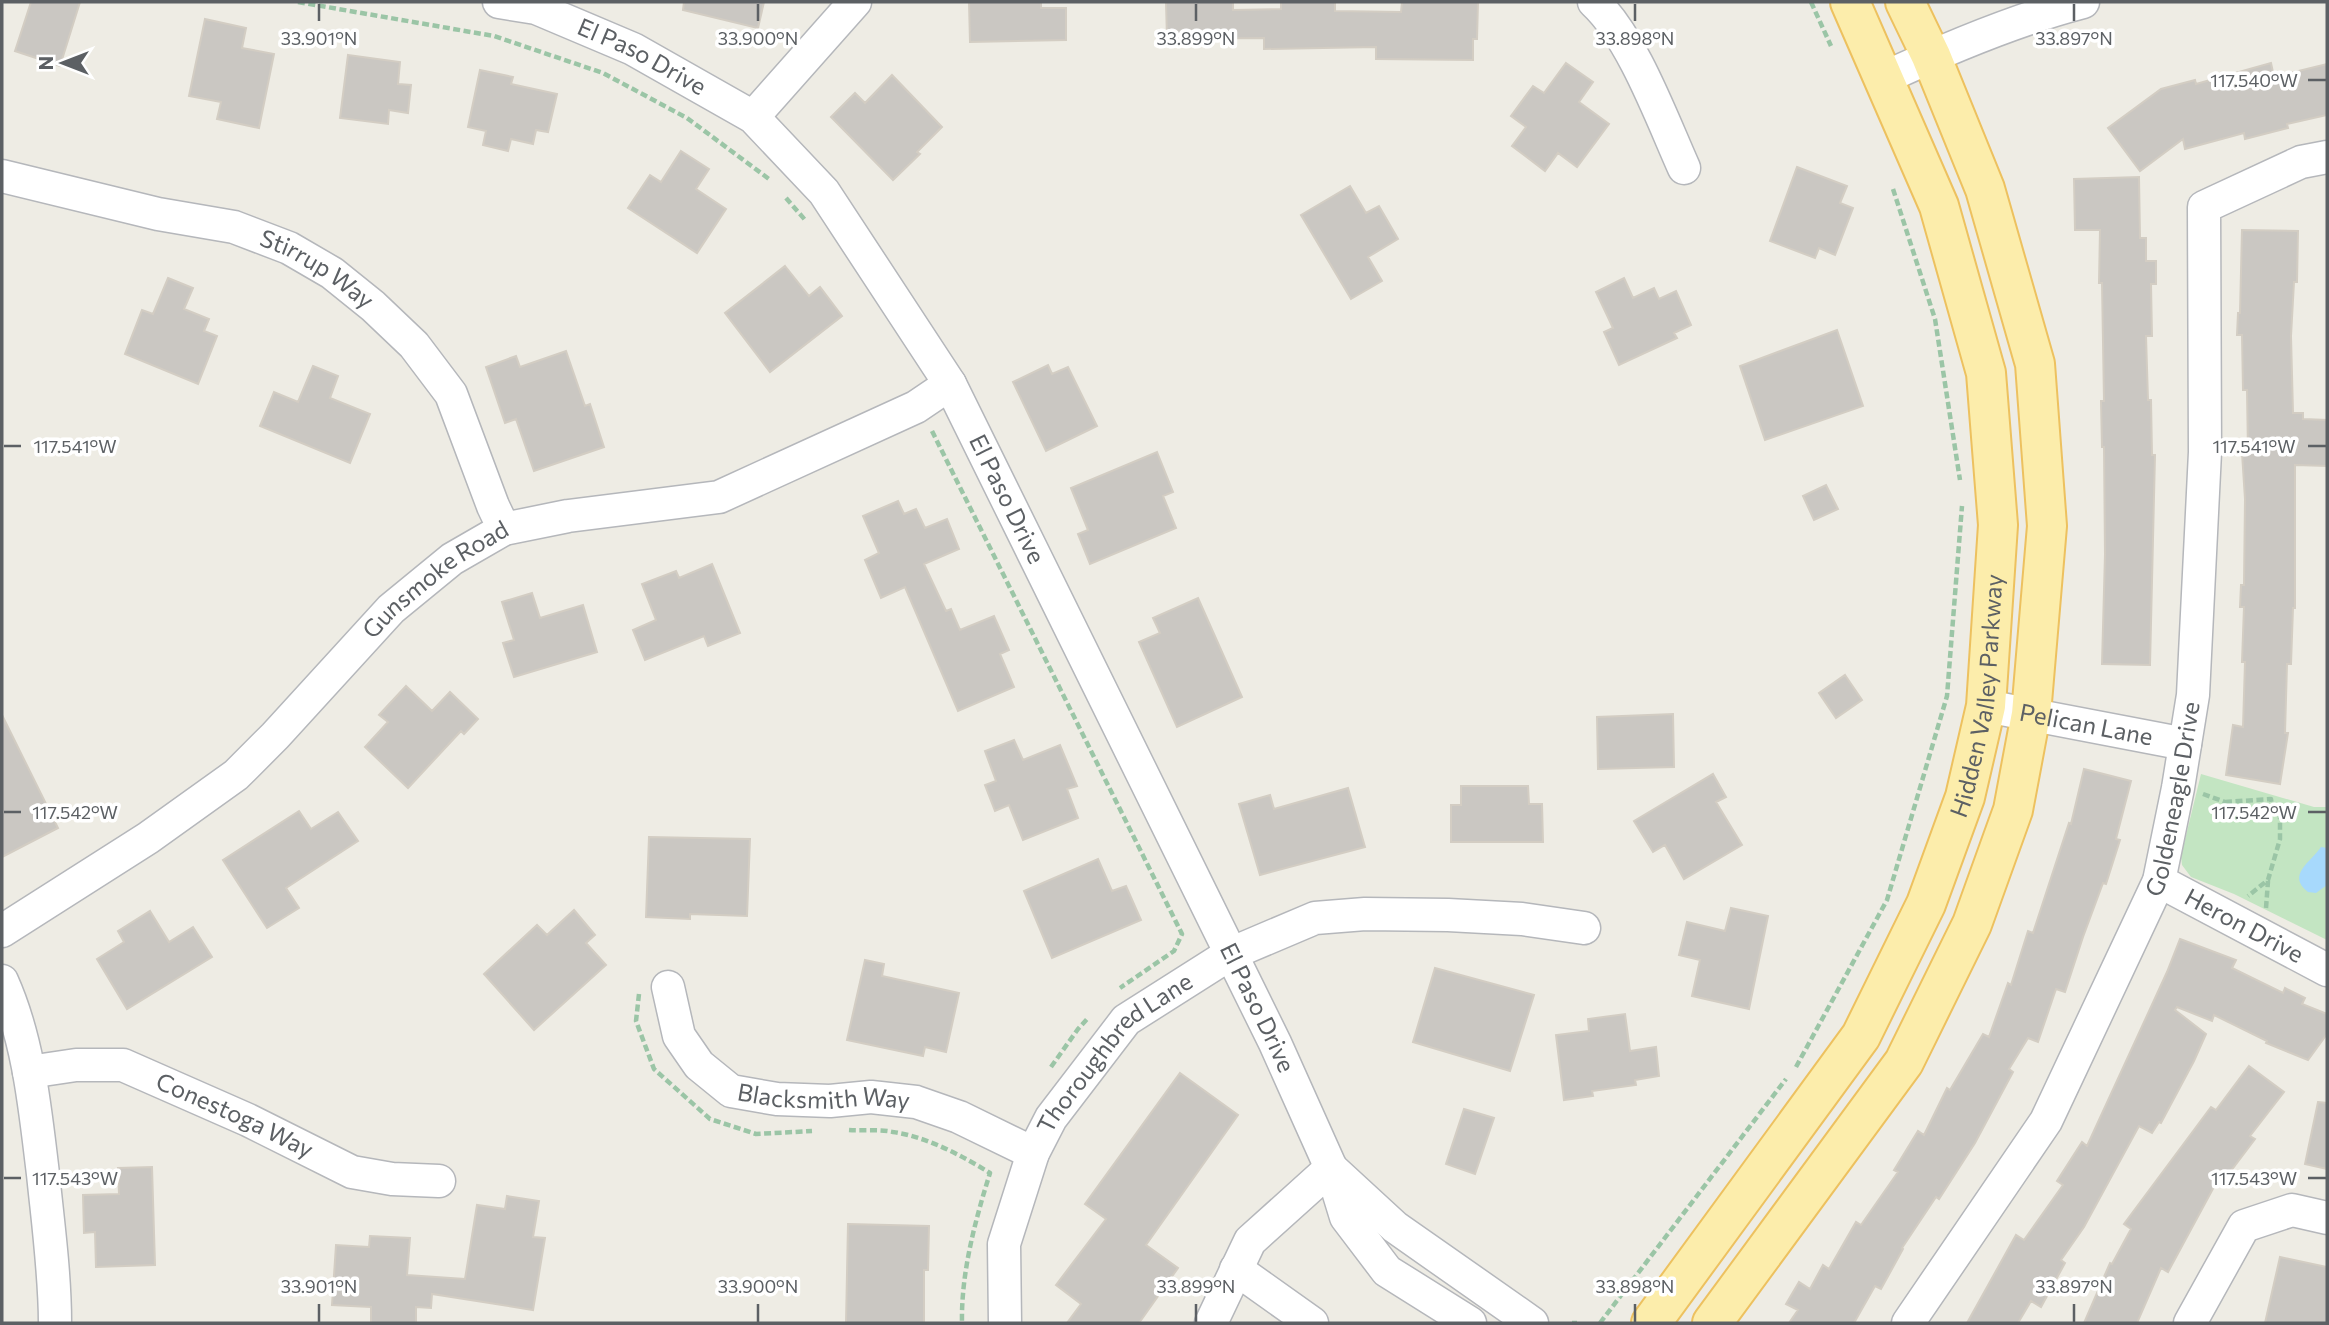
<svg xmlns="http://www.w3.org/2000/svg" width="2329" height="1325" font-family="Commissioner,sans-serif">
<rect width="100%" height="100%" fill="#eeece4"/>
<path fill="#c3e5c2" d="M2201,774L2314,807H2327V940L2234,894L2191,877L2182,865L2181,856Z"/>
<path fill="#a7d9fc" d="M2321,847L2327,848V885L2316,893L2308,892C2286,875 2311,862 2321,847Z"/>
<path fill="#cac7c2" stroke="#d3cdc3" stroke-width="2" d="M31,2H80L60,66L15,51Z
M684,2H764L758,28L683,10Z
M969,2H1041V8H1066V40L970,42Z
M1166,2H1233V10L1281,9V2H1335V11L1401,12L1402,2H1478L1477,39H1473V60L1376,59V47L1264,49V38L1167,39Z
M205,19L246,28L242,48L274,54L259,128L217,119L221,102L189,96Z
M348,55L400,62L398,84L411,85L408,113L389,110L388,124L340,118Z
M1566,63L1593,82L1579,102L1609,124L1577,167L1558,153L1545,171L1512,146L1526,127L1511,116L1533,86L1544,93Z
M2271,63L2274,77L2327,64V115L2287,124L2288,128L2245,139L2244,133L2185,149L2183,139L2140,171L2108,128L2161,89L2195,80L2196,84Z
M480,70L513,77L511,84L557,94L548,132L536,130L533,144L511,139L508,151L483,145L486,131L468,127Z
M892,75L942,127L917,152L920,154L893,180L831,117L855,93L865,103Z
M681,151L709,169L696,189L726,209L697,253L628,208L650,175L661,182Z
M1797,167L1847,186L1840,203L1853,208L1835,255L1819,248L1815,258L1770,241Z
M2139,177L2140,238H2146V261H2156V284H2151L2152,336H2146L2148,400H2151L2152,455H2155L2150,665L2102,664L2105,554L2104,447H2102L2101,401H2104L2102,283H2099L2100,230H2075L2074,179Z
M1350,186L1366,213L1379,206L1398,239L1368,257L1382,281L1351,299L1301,215Z
M2242,230L2298,231L2297,282H2294L2291,336L2293,413H2303V419L2327,420V466L2295,465V608H2293L2291,664H2287L2285,733H2288L2280,784L2226,775L2233,725L2243,727L2245,662H2242L2244,607H2240L2241,585H2244L2245,499L2242,453H2248L2247,390H2243L2242,335H2237L2238,313H2240Z
M785,266L809,296L820,287L842,316L770,372L725,313Z
M168,278L193,288L184,309L209,319L204,331L217,336L198,384L125,354L142,310L153,314Z
M1624,278L1633,298L1654,288L1659,299L1676,291L1691,325L1674,333L1677,338L1619,365L1604,332L1613,328L1596,292Z
M1837,330L1863,406L1765,440L1740,366Z
M566,351L585,406L590,404L604,447L534,471L516,419L505,423L486,367L516,356L520,367Z
M1048,365L1052,374L1068,367L1097,426L1046,451L1013,382Z
M313,366L338,376L330,398L370,414L350,463L260,426L274,392L298,402Z
M1157,452L1173,492L1163,496L1176,528L1090,564L1078,534L1088,530L1071,488Z
M1826,485L1838,509L1814,520L1803,496Z
M898,501L904,514L916,509L925,528L947,519L959,549L924,564L946,611L951,609L960,630L994,616L1009,650L1000,654L1014,687L958,711L905,587L881,598L865,560L879,553L863,516Z
M712,564L740,633L708,646L704,636L645,660L633,630L656,620L642,584L676,571L679,578Z
M532,593L540,618L583,605L597,652L514,677L503,643L514,640L502,602Z
M1198,598L1242,697L1177,727L1139,642L1160,633L1153,618Z
M1845,675L1862,700L1836,718L1819,693Z
M406,686L432,711L450,692L478,719L464,734L461,731L408,788L365,747L388,722L379,715Z
M1673,714L1674,767L1598,769L1597,717Z
M2,715L58,828L2,857Z
M1014,740L1023,760L1060,745L1077,786L1067,789L1078,818L1023,840L1009,805L995,811L985,785L996,781L985,751Z
M2084,769L2131,781L2116,839L2120,840L2106,884L2103,883L2083,937L2065,992L2056,989L2038,1042L2028,1038L2009,1069L2013,1072L1975,1143L1939,1199L1936,1197L1902,1248L1903,1249L1881,1289L1875,1286L1854,1323H1789L1798,1310L1786,1304L1799,1282L1810,1289L1823,1265L1829,1269L1856,1222L1861,1225L1898,1172L1894,1170L1918,1131L1924,1135L1947,1088L1950,1090L1983,1034L1989,1037L2008,983L2011,985L2028,931L2033,933L2069,823L2071,824Z
M1713,774L1726,797L1716,802L1742,845L1684,879L1665,845L1653,852L1634,821Z
M1461,786H1528L1529,804H1542L1543,842H1451V805H1461Z
M1348,788L1365,847L1260,875L1239,804L1270,795L1274,809Z
M299,811L311,829L338,812L358,841L286,888L299,908L267,928L223,860Z
M649,837L750,839L747,916L690,914V919L646,917Z
M1098,859L1112,891L1126,886L1141,920L1052,958L1024,891Z
M1731,908L1768,916L1749,1009L1692,996L1700,960L1679,955L1687,922L1725,931Z
M574,910L595,935L586,943L606,965L534,1030L484,974L537,925L547,935Z
M150,911L169,942L193,927L212,957L127,1009L97,959L124,942L118,931Z
M2180,939L2236,960L2232,968L2283,993L2285,988L2305,998L2302,1004L2327,1014V1034L2308,1060L2266,1043L2267,1041L2214,1015L2212,1021L2177,1007L2175,1010L2206,1034L2194,1061L2161,1123L2159,1122L2152,1133L2139,1126L2084,1227L2061,1260L2065,1263L2041,1307L2031,1301L2018,1323H1967L2016,1235L2024,1240L2063,1185L2057,1181L2082,1142L2087,1146L2167,972Z
M865,960L884,964L882,976L959,993L946,1052L925,1047L923,1056L847,1040Z
M1435,968L1534,995L1510,1071L1413,1042Z
M1625,1014L1630,1051L1656,1047L1659,1076L1635,1080L1636,1085L1592,1091L1593,1096L1564,1100L1556,1035L1589,1031L1588,1019Z
M2249,1066L2284,1092L2250,1136L2255,1139L2227,1176L2222,1172L2168,1272L2161,1268L2137,1323H2084L2110,1263L2112,1264L2131,1229L2124,1224L2211,1107L2216,1110Z
M1180,1073L1238,1115L1146,1245L1178,1268L1139,1323H1067L1081,1304L1056,1285L1106,1219L1085,1204Z
M2318,1102L2327,1103V1169L2305,1164Z
M1464,1109L1494,1118L1475,1174L1446,1164Z
M152,1167L155,1265L96,1267L95,1232L84,1233L83,1195L119,1194L118,1168Z
M507,1196L539,1201L533,1237L545,1238L533,1310L432,1294L431,1308L416,1307V1323H371V1307L332,1305L336,1245L369,1247L370,1236L410,1238L407,1275L465,1279L477,1205L505,1209Z
M848,1224L929,1226L928,1270H924V1323H846Z
M2280,1257L2327,1267V1323H2265Z"/>
<g fill="none" stroke-linecap="round" stroke-linejoin="round">
<defs>
<g id="minor">
<path id="s1" d="M499,2L536,8L633,49L753,117L824,192L950,384L1275,1043L1331,1168L1346,1217L1387,1271L1470,1323"/>
<path d="M1594,2C1632,37 1662,119 1684,168"/>
<path d="M1884,78C1948,48 2014,20 2083,2"/>
<path d="M753,117L855,2"/>
<path id="s2" d="M2,176L158,214L234,227L289,248L332,273L373,306L414,345L451,394L493,506L504,529"/>
<path id="s3" d="M1986,706L2185,744"/>
<path id="s4" d="M2159,881L2327,970"/>
<path id="s5" d="M2,931L148,838L236,775L275,736L391,609L452,559L504,529L568,516L719,497L916,407L950,384"/>
<path d="M2,981C29,1041 35,1109 43,1174C48,1223 55,1274 55,1323"/>
<path id="s6" d="M668,987L679,1036L699,1065L731,1091L777,1099L830,1101L871,1097L916,1102L959,1117L1033,1153"/>
<path id="s7" d="M29,1072L76,1065H123L248,1120L352,1172L392,1179L439,1181"/>
<path d="M1332,1169L1395,1227L1532,1323"/>
<path d="M1236,1269L1312,1323"/>
<path id="s8" d="M1005,1323L1004,1244L1033,1153L1051,1118L1126,1020L1230,954L1315,918L1365,914L1448,915L1522,919L1584,928"/>
<path d="M1211,1323L1250,1241L1331,1168"/>
<path id="s9" d="M1908,1323L2046,1121L2159,881L2178,788L2193,695L2205,452L2204,207L2301,162L2327,157"/>
<path d="M2190,1323L2244,1226L2292,1210L2327,1218"/>
</g>
<g id="major">
<path id="s10" d="M1651,1323L1861,1036L1926,904L1965,797L1986,706L1998,525L1986,373L1939,206L1850,2"/>
<path d="M1712,1323L1904,1062L1972,924L2013,810L2031,714L2047,526L2035,364L1985,189L1931,56L1905,2"/>
</g>
</defs>
<use href="#minor" stroke="#b5b7bb" stroke-width="35"/>
<use href="#major" stroke="#edc15f" stroke-width="42"/>
<path stroke="#9bc5a6" stroke-width="4.5" stroke-dasharray="7 3.5" stroke-linecap="butt" d="M298,2L494,36L603,73L687,118L769,179
M1811,2L1831,46
M1893,189L1935,319L1960,480
M786,198L806,221
M932,431L1182,934L1174,951L1120,988
M2203,794L2225,802L2230,812
M2225,802L2271,799L2272,807L2280,814V839L2268,880L2248,896
M2266,908L2268,881
M639,994L636,1021L654,1069L710,1119L756,1134L812,1131
M1051,1067L1078,1029L1088,1018
M1796,1067L1887,900L1947,696L1962,506
M849,1130C863,1131 879,1129 893,1132C927,1137 961,1155 990,1173C975,1221 961,1273 962,1323
M1572,1323H1577
M1600,1323L1786,1079"/>
<use href="#minor" stroke="#fff" stroke-width="32"/>
<use href="#major" stroke="#fcedab" stroke-width="38"/>
</g>
<path fill="none" stroke="#5c6064" stroke-width="2.5" d="M319,4V21M758,4V21M1196,4V21M1635,4V21M2074,4V21M2308,80H2326M4,446H21M2308,446H2326M4,812H21M2308,812H2326M4,1178H21M2308,1178H2326M319,1304V1322M758,1304V1322M1196,1304V1322M1635,1304V1322M2074,1304V1322"/>
<g text-anchor="middle" stroke-width="7" stroke-linejoin="round" paint-order="stroke">
<g font-size="24" fill="#5c6064" stroke="#fff">
<text dy="8" stroke="none"><textPath href="#s1" startOffset="154">El Paso Drive</textPath></text>
<text dy="8" stroke="none"><textPath href="#s2" startOffset="331">Stirrup Way</textPath></text>
<text dy="8" stroke="none"><textPath href="#s1" startOffset="742">El Paso Drive</textPath></text>
<text dy="8" stroke="none"><textPath href="#s5" startOffset="562">Gunsmoke Road</textPath></text>
<text dy="8" stroke="none"><textPath href="#s10" startOffset="719">Hidden Valley Parkway</textPath></text>
<text dy="8" stroke="none"><textPath href="#s3" startOffset="102">Pelican Lane</textPath></text>
<text dy="8" stroke="none"><textPath href="#s9" startOffset="593">Goldeneagle Drive</textPath></text>
<text dy="8" stroke="none"><textPath href="#s4" startOffset="96">Heron Drive</textPath></text>
<text dy="8" stroke="none"><textPath href="#s1" startOffset="1309">El Paso Drive</textPath></text>
<text dy="8" stroke="none"><textPath href="#s8" startOffset="306">Thoroughbred Lane</textPath></text>
<text dy="8" stroke="none"><textPath href="#s6" startOffset="220">Blacksmith Way</textPath></text>
<text dy="8" stroke="none"><textPath href="#s7" startOffset="217">Conestoga Way</textPath></text>
</g>
</g>
<g font-size="18" text-anchor="middle" fill="#5c6064" stroke="#fff" stroke-width="7" stroke-linejoin="round" paint-order="stroke">
<text x="319" y="45">33.901°N</text>
<text x="758" y="45">33.900°N</text>
<text x="1196" y="45">33.899°N</text>
<text x="1635" y="45">33.898°N</text>
<text x="2074" y="45">33.897°N</text>
<text x="2254" y="87">117.540°W</text>
<text x="2254" y="453">117.541°W</text>
<text x="75" y="453">117.541°W</text>
<text x="2254" y="819">117.542°W</text>
<text x="75" y="819">117.542°W</text>
<text x="2254" y="1185">117.543°W</text>
<text x="75" y="1185">117.543°W</text>
<text x="319" y="1293">33.901°N</text>
<text x="758" y="1293">33.900°N</text>
<text x="1196" y="1293">33.899°N</text>
<text x="1635" y="1293">33.898°N</text>
<text x="2074" y="1293">33.897°N</text>
</g>
<rect width="2329" height="1325" fill="none" stroke="#5c6064" stroke-width="7"/>
<g transform="translate(63 63) rotate(270)" stroke="#ffffff" stroke-width="5" paint-order="stroke">
<path d="M0-5L12 26L0 18L-12 26Z" fill="#5c6064"/>
<text y="-10" font-size="19" font-weight="bold" text-anchor="middle" fill="#5c6064">N</text>
</g>
</svg>
